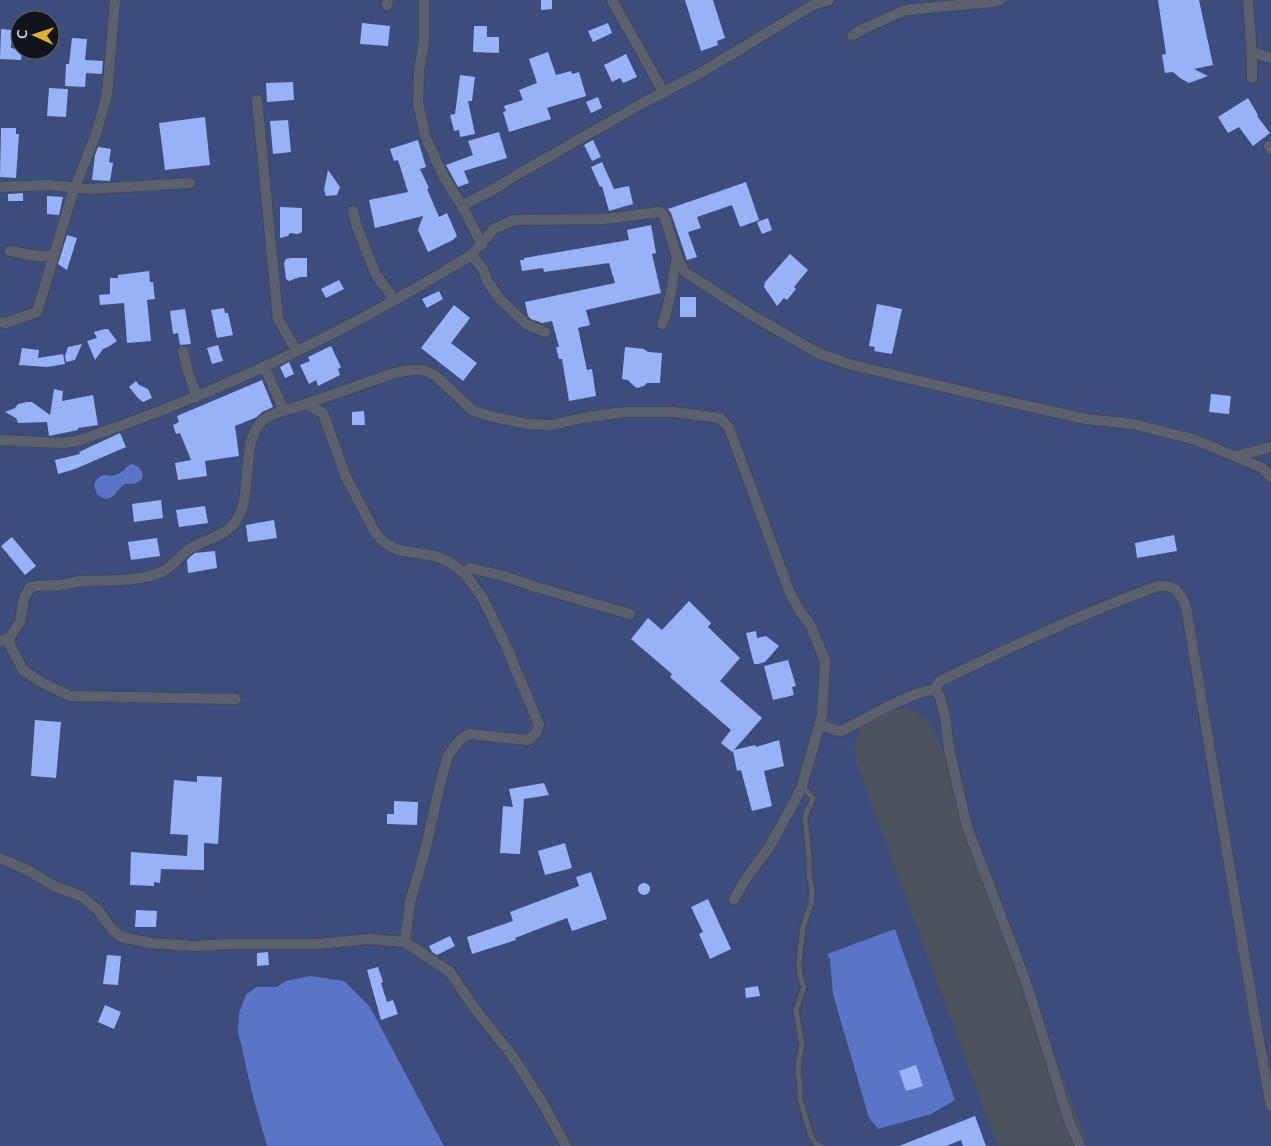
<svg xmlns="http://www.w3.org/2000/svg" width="1271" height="1146" font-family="Mulish,sans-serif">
<rect width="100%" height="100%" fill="#252b39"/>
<path fill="#3b4c7d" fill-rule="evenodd" d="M0,0H1271V1146H0ZM20,20H50V50H20Z"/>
<path fill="#5a75c7" d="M131,464C140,465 148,476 138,482C134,485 129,483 125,484C115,490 112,507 97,494L94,485C101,469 107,479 118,474C124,472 125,467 131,464Z
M895,929L955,1100L931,1114L878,1129L869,1118L833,994L830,959L827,954Z
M310,976L344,981L370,1007L444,1146H267L253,1097L238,1031L239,1013L246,995L256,987H277L286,981Z"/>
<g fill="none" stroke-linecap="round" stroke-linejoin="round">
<path stroke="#4c525e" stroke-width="85" d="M897,750L1043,1146"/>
</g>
<path fill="#97b2f7" d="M541,0H552V9L541,10Z
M685,0H713L725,38L717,41L718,45L701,51Z
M1158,0H1199L1213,65L1194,69L1208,76L1189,83L1180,78L1173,72L1165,73L1162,55L1166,54Z
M362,23L390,26L388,46L360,44Z
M608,23L612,33L593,42L588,31Z
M474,26H487V37H499V53L473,52Z
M1,29L12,30L11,48L22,50L21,60L0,59Z
M72,38L87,39L85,60L103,61L102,74L86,73L85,87L65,86L66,64H69Z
M548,52L556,75L571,71L572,74L579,72L586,96L547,108L551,119L509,132L503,112L506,111L504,106L523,100L519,90L537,83L529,59Z
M626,54L637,77L623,83L620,78L612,82L604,65Z
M460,75L475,77L472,101H468L475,134L460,137L459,130L454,131L450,115L455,114Z
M293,82L294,100L267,102L266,83Z
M49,88L68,89L66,117L47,116Z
M598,97L602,108L591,113L586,102Z
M1248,98L1258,115L1257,116L1270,133L1253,146L1239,127L1228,133L1218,117Z
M205,117L210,165L165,170L159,123Z
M288,120L291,152L273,154L270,121Z
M1,128H16V134H19L16,178L0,177Z
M499,132L507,158L464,171L469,183L458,187L446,165L473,155L468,141Z
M418,140L426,167L420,169L429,188L427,189L439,217L447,213L457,236L453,240L428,252L418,230L423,216L375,228L369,200L408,192L398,160L394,161L390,149Z
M593,140L601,157L592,161L584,145Z
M98,147L111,149L109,162L113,163L110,181L92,180L95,155Z
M602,162L614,189L629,186L633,204L609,211L602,186L600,187L591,167Z
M328,170L340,187L337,195L326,196L324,190Z
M746,182L759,220L740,227L732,205L697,217L701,228L688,232L697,257L687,260L671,213L668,209Z
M23,193V201H8V194Z
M47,196L63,197L59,215L47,214Z
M280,207L302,208V232L298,234L290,233L288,236L280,238Z
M768,218L772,230L762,234L757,222Z
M651,225L656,253L652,254L661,293L586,310L590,325L578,328L587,370L592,369L596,396L569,401L562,359H559L556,347H559L552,321L542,323L531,319L528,316L525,302L615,283L609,263L544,272L543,268L522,271L520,260H524V258L629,240L627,230Z
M67,235L77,238L67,270L58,264Z
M790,254L808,270L794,287L796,289L787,300L784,298L777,306L764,287L765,282Z
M291,258H307V277H300L289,281L286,279L284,263L286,259Z
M149,271L150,282H153L155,299L147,300L151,341L127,343L124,303L100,305L99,295L110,294V278H118V275Z
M339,280L344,289L326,298L321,289Z
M439,291L443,299L427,308L422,299Z
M680,297H696V317H680Z
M877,304L902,309L892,354L874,351L875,347L869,346Z
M454,305L470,318L451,343L477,363L463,381L421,348Z
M224,308L225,313H228L233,335L217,338L211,310Z
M185,309L191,344L180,345L178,333L173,334L170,311Z
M105,329H108L117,341L108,347L103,349L95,360L87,341L97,338L94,332Z
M82,344L75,360L66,362L65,356L68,347Z
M218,345L223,361L212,364L207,348Z
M331,346L341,367L338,369L340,375L318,386L316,380L309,384L300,365L310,361L308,357Z
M625,347L644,349L648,352L662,353L660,383H647L644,386L637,388L634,386L628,380L622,379Z
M22,348L39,350L38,358L63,354L65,364L47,367L19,365Z
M289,362L294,374L285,378L280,367Z
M262,380L273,407L262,412L257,417L235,426L239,456L205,461L207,476L178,480L175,463L191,460L180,433L176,434L173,425L179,422L177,416Z
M136,381L139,385L148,389L152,398L143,402L138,398L129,387Z
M54,389L63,391L62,401L93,395L98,425L78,428V430L49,436L47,422L18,423L16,418L5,412L15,408L18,404L27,402H32L50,415Z
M1211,394L1231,396L1229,414L1209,412Z
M364,411L365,425H352V412Z
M120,433L126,447L75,469L58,474L55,460L80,454L79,452Z
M161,500L163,518L134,522L132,504Z
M205,506L208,523L179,527L176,510Z
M274,520L277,538L248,542L246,525Z
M1174,535L1177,551L1137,558L1135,543Z
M12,537L36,566L25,575L1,546Z
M157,538L160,556L131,560L128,542Z
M215,551L217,568L188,573L187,560L191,556L195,553Z
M689,601L711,623L708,627L740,658L720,681L762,718L734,750L755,745L756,747L779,740L784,766L764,771L772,806L752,811L741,770L737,771L733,751L732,752L721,743L731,730L670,677L672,674L631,639L648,618L662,630Z
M756,631L757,638L766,636L779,646L765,662L758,664H754L746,633Z
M788,660L796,686L792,687L794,695L773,700L764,666Z
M35,720L61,722L56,778L31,776Z
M197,776L222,777L218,844L204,843V870L161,869L160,883L154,882V886L130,885L131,852L187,856L188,835L170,834L174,780L197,782Z
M544,783L549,795L524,799L520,854L500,853L503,806L513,807L509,789Z
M394,801L418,802L417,825L387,824V814H394Z
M565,843L572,868L545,875L538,851Z
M591,872L607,919L572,931L567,918L515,938L516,940L472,954L467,937L513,921L510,912L579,886L576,877Z
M638 889a6 6 0 1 1 12 0a6 6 0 1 1-12 0Z
M708,899L731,949L710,959L699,934L703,932L691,907Z
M136,910L157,911L156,927H135Z
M450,936L455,946L437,955L432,952L429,946Z
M268,952L269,965L257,966V953Z
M107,955L121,956L118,985L103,984Z
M378,967L383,982L381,983L387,1002L393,1000L398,1014L381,1020L367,970Z
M758,986L760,996L746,998L745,988Z
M105,1005L121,1012L114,1029L98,1022Z
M916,1065L923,1086L906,1091L899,1071Z
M975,1116L986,1146H963L961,1140L946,1146H899Z"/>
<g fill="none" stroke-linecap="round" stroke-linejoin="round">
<defs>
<path id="lane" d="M803,787L813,798L805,817L809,856V876L812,889L811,904L803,927L799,963L800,977L804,987L796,1010L802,1045L799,1060L798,1073L800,1084V1099L811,1136L816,1144L821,1146"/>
<path id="street" d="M424,0V42L419,70L418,102L425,136L444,177L462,206
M612,0L664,93
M1248,0L1252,58V78
M387,5L388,0
M852,36L859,31L905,10L992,2L1000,0
M1252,52L1271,58
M257,100L278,319L296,350
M1269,146L1271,149
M0,187L49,185L90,189L190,183
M353,211L357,227L376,275L395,300
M482,245L462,206C479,196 497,189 513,177L643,103L702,72L813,5L829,0
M10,251L37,256H53
M0,322L6,323L37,312L72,195L96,134L107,95L115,0
M662,324C671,304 672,279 677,257
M545,332L526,324L500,299L487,281L483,269L471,255L494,229L514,220L604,219L660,212L664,215L677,257L685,272L753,316L818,353L852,365L987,397L1086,419L1133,424L1196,440L1262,468L1271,477
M183,351L188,372L197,397
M264,366L284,411
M0,440L62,443L77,441C214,395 349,331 471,255
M1236,456L1271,447
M465,574L470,568L504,576L536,587L630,614
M9,638L20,622L24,598L30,587C40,585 49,585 60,585C68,584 75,581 83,581C108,580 138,582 162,572C174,566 180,555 191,548C204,540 219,538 231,527C258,502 236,437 266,418C276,411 295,408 306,404
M0,641L9,638L10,645L23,670L41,682L70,696L236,699
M819,724L835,730L841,731C864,720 913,690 935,690
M0,858L29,871L54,886L81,896L98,910L111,928L121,937L151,943L194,946L229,944H317L369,939L405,942L450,972L475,1009L514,1058L543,1104L566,1146
M405,942L410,902L425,851L441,780L448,756L454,747L460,740L469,734L528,740L536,733L539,725L506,646L482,597L465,574L451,563L436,556L398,550L385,543L376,534L346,477L323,413L306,404L394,373L411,370H423L436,376L473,411L490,416L527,424L552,425L582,418L624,412H673L720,418L729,428L790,593L801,613L810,624L825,661L822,716L801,789L770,846L747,877L734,899
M1080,1146L1069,1121L1026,982L967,827L949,749L945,717L940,697L935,690L940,681C1011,647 1083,613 1158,586C1175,584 1180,592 1186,607L1257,1030L1271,1106"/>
</defs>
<use href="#lane" stroke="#454955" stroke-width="8"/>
<use href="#street" stroke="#454955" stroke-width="12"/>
<use href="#lane" stroke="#5a6070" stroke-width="5"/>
<use href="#street" stroke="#5a6070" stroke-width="10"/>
</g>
<g transform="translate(35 35) rotate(273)"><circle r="24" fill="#11141a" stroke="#5d6068"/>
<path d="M0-4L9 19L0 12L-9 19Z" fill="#deb133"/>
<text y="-8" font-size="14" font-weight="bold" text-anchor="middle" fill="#cfd3dc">С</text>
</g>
</svg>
